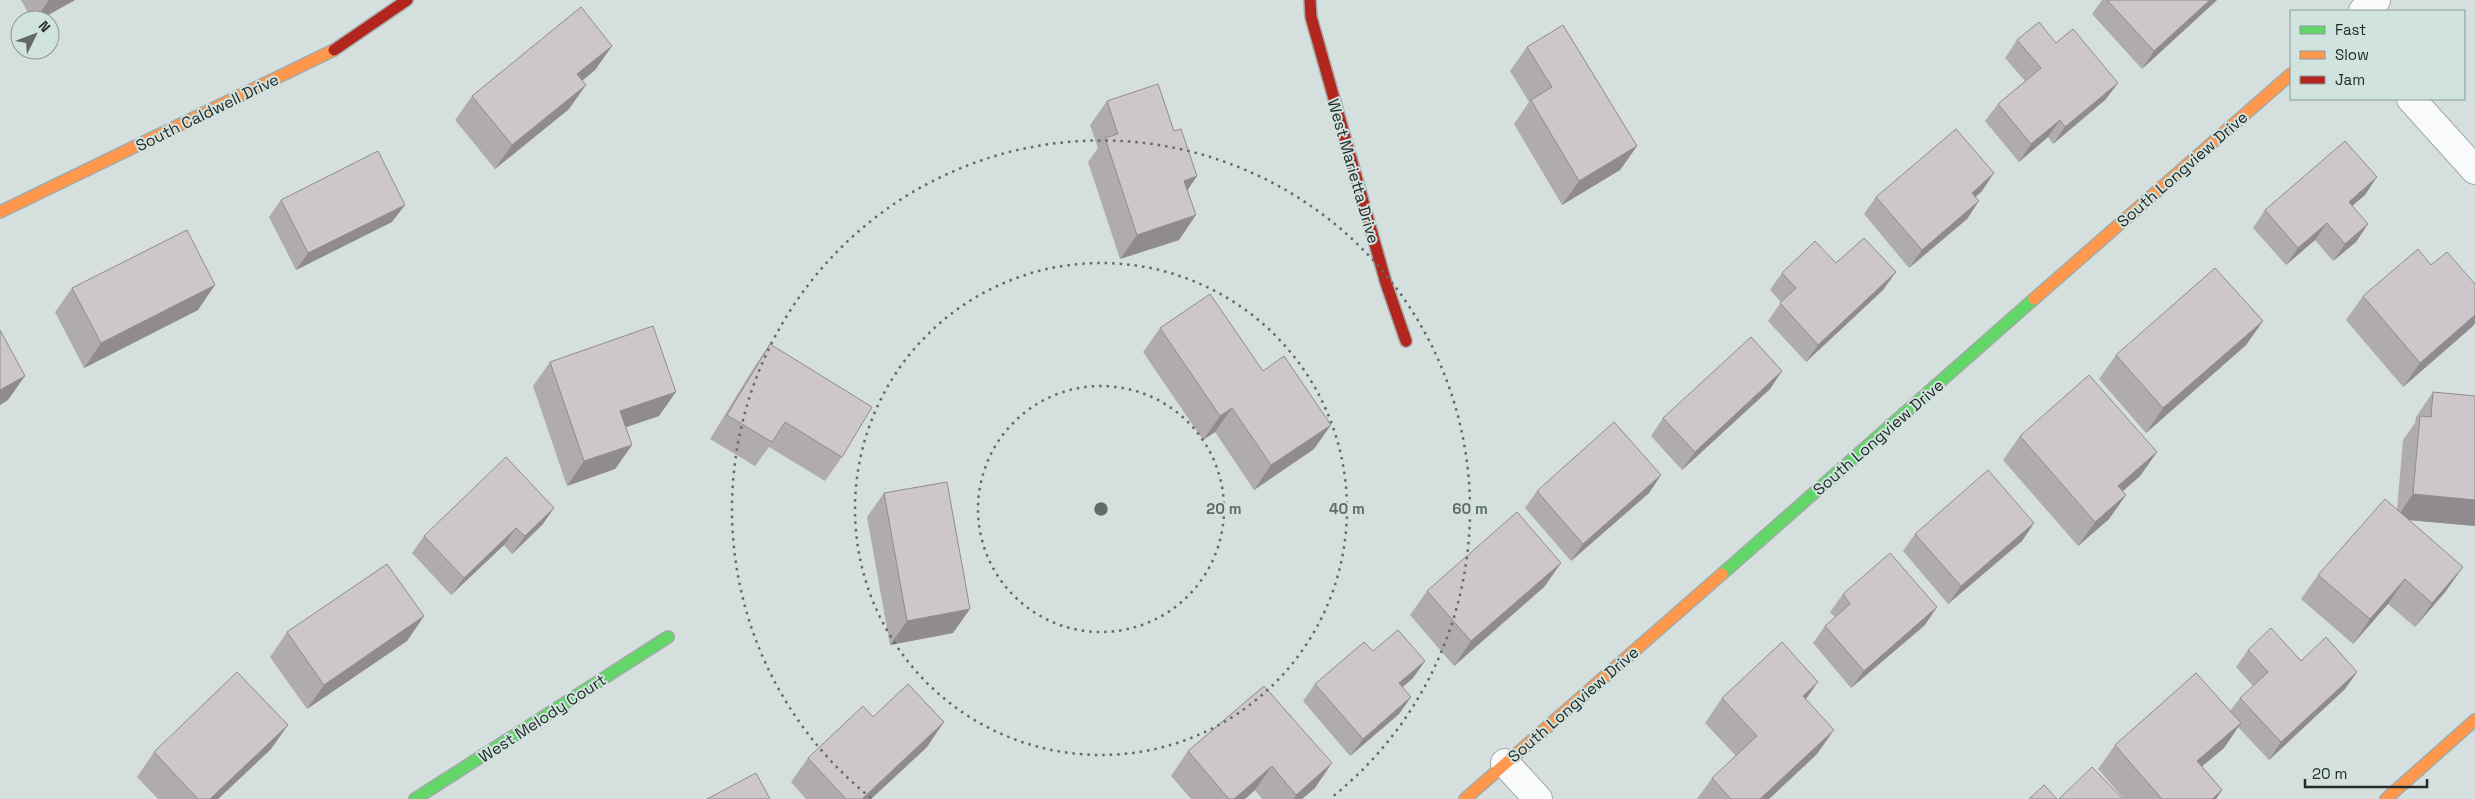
<svg xmlns="http://www.w3.org/2000/svg" width="2475" height="799" font-family="'Space Grotesk',sans-serif">
<rect width="100%" height="100%" fill="#d5dfdd"/>
<g fill="none" stroke-linecap="round" stroke-linejoin="round">
<defs>
<path id="street" d="M2363,11L2376,0
M2411,99L2475,170
M1505,763L1538,799"/>
<path id="fast" d="M1722,574L2034,299
M415,799L668,637"/>
<path id="slow" d="M0,212L334,50
M2034,299L2291,74
M1465,799L1722,574
M2386,799L2475,720"/>
<path id="jam" d="M1310,0L1311,17L1386,283L1406,341
M334,50L407,0"/>
</defs>
<use href="#street" stroke="#a3aba9" stroke-width="30"/>
<use href="#fast" stroke="#a3aba9" stroke-width="14"/>
<use href="#slow" stroke="#a3aba9" stroke-width="14"/>
<use href="#jam" stroke="#a3aba9" stroke-width="14"/>
<use href="#street" stroke="#f9fafa" stroke-width="28"/>
<use href="#fast" stroke="#63d668" stroke-width="11"/>
<use href="#slow" stroke="#ff974d" stroke-width="11"/>
<use href="#jam" stroke="#b3261e" stroke-width="11"/>
</g>
<path fill="#b0abaf" d="M21,0H75L39,20H32Z
M2102,0H2217L2142,69L2092,14Z
M2017,40L2056,43L2118,83L2105,100L2053,144L2048,137L2019,162L1985,121L1998,104L2025,81L2005,58Z
M612,46L595,70L582,81L569,109L495,169L455,120L472,96Z
M1527,47L1637,146L1620,170L1562,205L1514,124L1529,102L1510,71Z
M1107,101L1174,131L1197,176L1187,190L1179,240L1120,259L1088,162L1098,148L1090,125Z
M1982,191L1976,197L1967,219L1909,268L1864,214L1876,197Z
M2365,195L2352,206L2368,224L2356,242L2333,261L2315,240L2286,265L2253,228L2265,210Z
M281,200L392,222L296,270L269,217Z
M1836,263L1883,290L1806,362L1768,321L1781,302L1770,290L1782,273Z
M2431,265L2475,284V323L2473,326L2403,387L2346,320L2363,296Z
M72,288L198,310L84,368L55,312Z
M2263,321L2246,345L2146,433L2099,379L2116,355Z
M1160,328L1314,449L1254,490L1215,432L1203,440L1143,352Z
M770,344L842,457L825,481L769,447L755,466L710,439L753,369Z
M550,362L659,416L626,427L632,445L615,469L567,486L533,386Z
M1782,371L1770,389L1682,470L1651,436L1663,418Z
M2433,392L2475,396V526L2409,520L2446,591L2415,627L2388,604L2353,644L2301,599L2318,575L2397,509L2403,440L2415,423L2416,417Z
M2020,436L2157,452L2140,476L2123,491L2126,495L2109,519L2078,546L2003,460Z
M1661,475L1649,493L1571,561L1525,508L1537,491Z
M884,493L953,633L890,645L867,517Z
M554,508L542,525L512,554L504,545L451,595L412,553L424,536Z
M2034,523L2022,541L1948,604L1903,551L1915,534Z
M1561,563L1544,587L1454,666L1410,615L1427,591Z
M1843,594L1925,625L1851,688L1813,643L1825,626L1835,617L1830,612Z
M424,616L407,641L307,709L270,657L287,632Z
M2248,650L2301,661L2357,672L2345,689L2269,760L2238,727L2224,748L2202,766L2222,790L2216,799H2124L2098,769L2115,745L2230,711L2240,698L2253,686L2236,667Z
M1373,651L1425,661L1413,678L1402,687L1411,697L1399,714L1350,756L1303,701L1315,684Z
M1264,686L1315,788L1302,799H1262L1255,790L1245,799H1191L1171,776L1188,751Z
M1722,698L1806,700L1817,754L1769,799H1697L1712,778L1736,756L1705,723Z
M873,717L927,747L871,799H806L791,782L808,758Z
M271,749L218,799H158L137,777L154,752Z"/>
<path fill="#908b8f" d="M49,0H75L39,20H35Z
M2210,0H2217L2142,69L2154,51Z
M612,46L595,70L560,99L577,74Z
M2118,83L2105,100L2053,144L2065,127Z
M586,85L569,109L495,169L512,145Z
M2060,120L2048,137L2019,162L2031,144Z
M1637,146L1620,170L1562,205L1579,181Z
M1994,173L1982,191L1960,210L1972,193Z
M1197,176L1181,200L1184,181Z
M2377,177L2365,195L2337,219L2349,202Z
M1979,201L1967,219L1909,268L1922,250Z
M405,205L392,222L296,270L308,253Z
M1196,215L1179,240L1120,259L1137,235Z
M2327,223L2315,240L2286,265L2298,248Z
M2368,224L2356,242L2333,261L2345,244Z
M1896,272L1883,290L1806,362L1818,345Z
M215,285L198,310L84,368L101,343Z
M2475,315V323L2473,326L2403,387L2420,363Z
M2263,321L2246,345L2146,433L2163,408Z
M1782,371L1770,389L1682,470L1695,452Z
M25,376L8,400L0,405V390Z
M676,392L659,416L603,435L620,411Z
M1232,408L1215,432L1203,440L1220,416Z
M1331,425L1314,449L1254,490L1271,465Z
M632,445L615,469L567,486L584,461Z
M2157,452L2140,476L2101,510L2118,486Z
M1661,475L1649,493L1571,561L1583,544Z
M2413,494L2475,500V526L2396,519Z
M2126,495L2109,519L2078,546L2095,522Z
M554,508L542,525L512,554L525,536Z
M2034,523L2022,541L1948,604L1961,586Z
M516,528L504,545L451,595L464,578Z
M1561,563L1544,587L1454,666L1471,641Z
M2463,567L2446,591L2415,627L2432,603Z
M2405,579L2388,604L2353,644L2370,619Z
M1937,607L1925,625L1851,688L1864,671Z
M970,609L953,633L890,645L907,621Z
M424,616L407,641L307,709L324,685Z
M1425,661L1413,678L1387,701L1399,683Z
M2357,672L2345,689L2269,760L2281,742Z
M1818,682L1801,706L1803,696Z
M1411,697L1399,714L1350,756L1363,739Z
M944,722L927,747L871,799H862Z
M2241,723L2224,748L2180,785L2197,761Z
M288,725L271,749L218,799H210Z
M1834,730L1817,754L1769,799H1760Z
M1332,763L1315,788L1302,799H1293L1296,795Z
M1272,766L1255,790L1245,799H1234Z
M2222,790L2216,799H2212Z"/>
<path fill="#cdc7cc" stroke="#908b8f" d="M2107,0H2210L2154,51Z
M581,7L612,46L577,74L586,85L512,145L472,96Z
M2039,22L2056,43L2073,29L2118,83L2065,127L2060,120L2031,144L1998,104L2041,68L2017,40Z
M1563,25L1637,146L1579,181L1531,100L1552,87L1527,47Z
M1158,84L1174,131L1181,129L1197,176L1184,181L1196,215L1137,235L1105,138L1118,134L1107,101Z
M1956,129L1994,173L1972,193L1979,201L1922,250L1876,197Z
M2345,141L2377,177L2349,202L2368,224L2345,244L2327,223L2298,248L2265,210Z
M378,151L405,205L308,253L281,200Z
M187,230L215,285L101,343L72,288Z
M1864,238L1896,272L1818,345L1780,303L1796,288L1782,273L1815,241L1836,263Z
M2418,249L2431,265L2447,252L2475,284V315L2420,363L2363,296Z
M2215,268L2263,321L2163,408L2116,355Z
M1210,294L1263,371L1284,356L1331,425L1271,465L1232,408L1220,416L1160,328Z
M653,326L676,392L620,411L632,445L584,461L550,362Z
M0,330L25,376L0,390Z
M1751,337L1782,371L1695,452L1663,418Z
M770,344L872,407L842,457L785,422L772,442L727,415Z
M2089,375L2157,452L2118,486L2126,495L2095,522L2020,436Z
M2433,392L2475,396V500L2413,494L2420,416L2431,417Z
M1614,422L1661,475L1583,544L1537,491Z
M506,457L554,508L525,536L516,528L464,578L424,536Z
M1988,470L2034,523L1961,586L1915,534Z
M947,482L970,609L907,621L884,493Z
M2385,499L2463,567L2432,603L2405,579L2370,619L2318,575Z
M1517,512L1561,563L1471,641L1427,591Z
M1890,553L1937,607L1864,671L1825,626L1850,604L1843,594Z
M387,564L424,616L324,685L287,632Z
M2271,628L2301,661L2326,637L2357,672L2281,742L2240,698L2268,672L2248,650Z
M1398,630L1425,661L1399,683L1411,697L1363,739L1315,684L1364,642L1373,651Z
M1782,642L1818,682L1803,696L1834,730L1760,799H1731L1712,778L1757,736L1722,698Z
M237,672L288,725L210,799H198L154,752Z
M2196,673L2241,723L2197,761L2222,790L2212,799H2162L2115,745Z
M908,684L944,722L862,799H846L808,758L863,706L873,717Z
M1264,686L1332,763L1296,795L1272,766L1234,799H1229L1188,751Z
M2092,767L2123,799H2059Z
M756,773L770,799H707Z
M2044,785L2057,799H2029Z"/>
<g fill="none" stroke="#636a69" stroke-width="2.5" stroke-dasharray="2.5 5">
<circle cx="1101" cy="509" r="123"/>
<circle cx="1101" cy="509" r="246"/>
<path d="M871 798A369 369 0 1 1 1331 798"/>
</g>
<g text-anchor="middle" stroke-width="4" stroke-linejoin="round" paint-order="stroke">
<g font-size="16" fill="#252b2a" stroke="#d1e3df">
<text transform="translate(207 112) rotate(-26)" y="6">South Caldwell Drive</text>
<text transform="translate(2182 169) rotate(-41)" y="6">South Longview Drive</text>
<text transform="translate(1354 171) rotate(74)" y="6">West Marietta Drive</text>
<text transform="translate(1878 437) rotate(-41)" y="6">South Longview Drive</text>
<text transform="translate(1573 704) rotate(-41)" y="6">South Longview Drive</text>
<text transform="translate(542 718) rotate(-33)" y="6">West Melody Court</text>
</g>
</g>
<circle cx="1101" cy="509" r="8" fill="#636a69" stroke="#d1e3df" stroke-width="2.5"/>
<g font-size="15" text-anchor="middle" font-weight="bold" fill="#636a69" stroke="#d1e3df" stroke-width="4" stroke-linejoin="round" paint-order="stroke">
<text x="1224" y="514">20 m</text>
<text x="1347" y="514">40 m</text>
<text x="1470" y="514">60 m</text>
</g>
<rect x="2290" y="10" width="175" height="90" fill="#d1e3df" stroke="#8c9997"/>
<rect x="2300" y="26" width="25" height="8" fill="#63d668" stroke="#8c9997"/>
<text x="2335" y="35" font-size="15" fill="#252b2a">Fast</text>
<rect x="2300" y="51" width="25" height="8" fill="#ff974d" stroke="#8c9997"/>
<text x="2335" y="60" font-size="15" fill="#252b2a">Slow</text>
<rect x="2300" y="76" width="25" height="8" fill="#b3261e" stroke="#8c9997"/>
<text x="2335" y="85" font-size="15" fill="#252b2a">Jam</text>
<g transform="translate(35 35) rotate(48)"><circle r="24" fill="#d1e3df" stroke="#8c9997"/>
<path d="M0-4L9 19L0 12L-9 19Z" fill="#636a69"/>
<text y="-8" font-size="14" font-weight="bold" text-anchor="middle" fill="#252b2a">N</text>
</g>
<path d="M2305 779v8h122v-8" fill="none" stroke="#252b2a" stroke-width="2.5"/>
<text x="2312" y="779" font-size="15" fill="#252b2a" stroke="#d1e3df" stroke-width="4" paint-order="stroke">20 m</text>
</svg>
